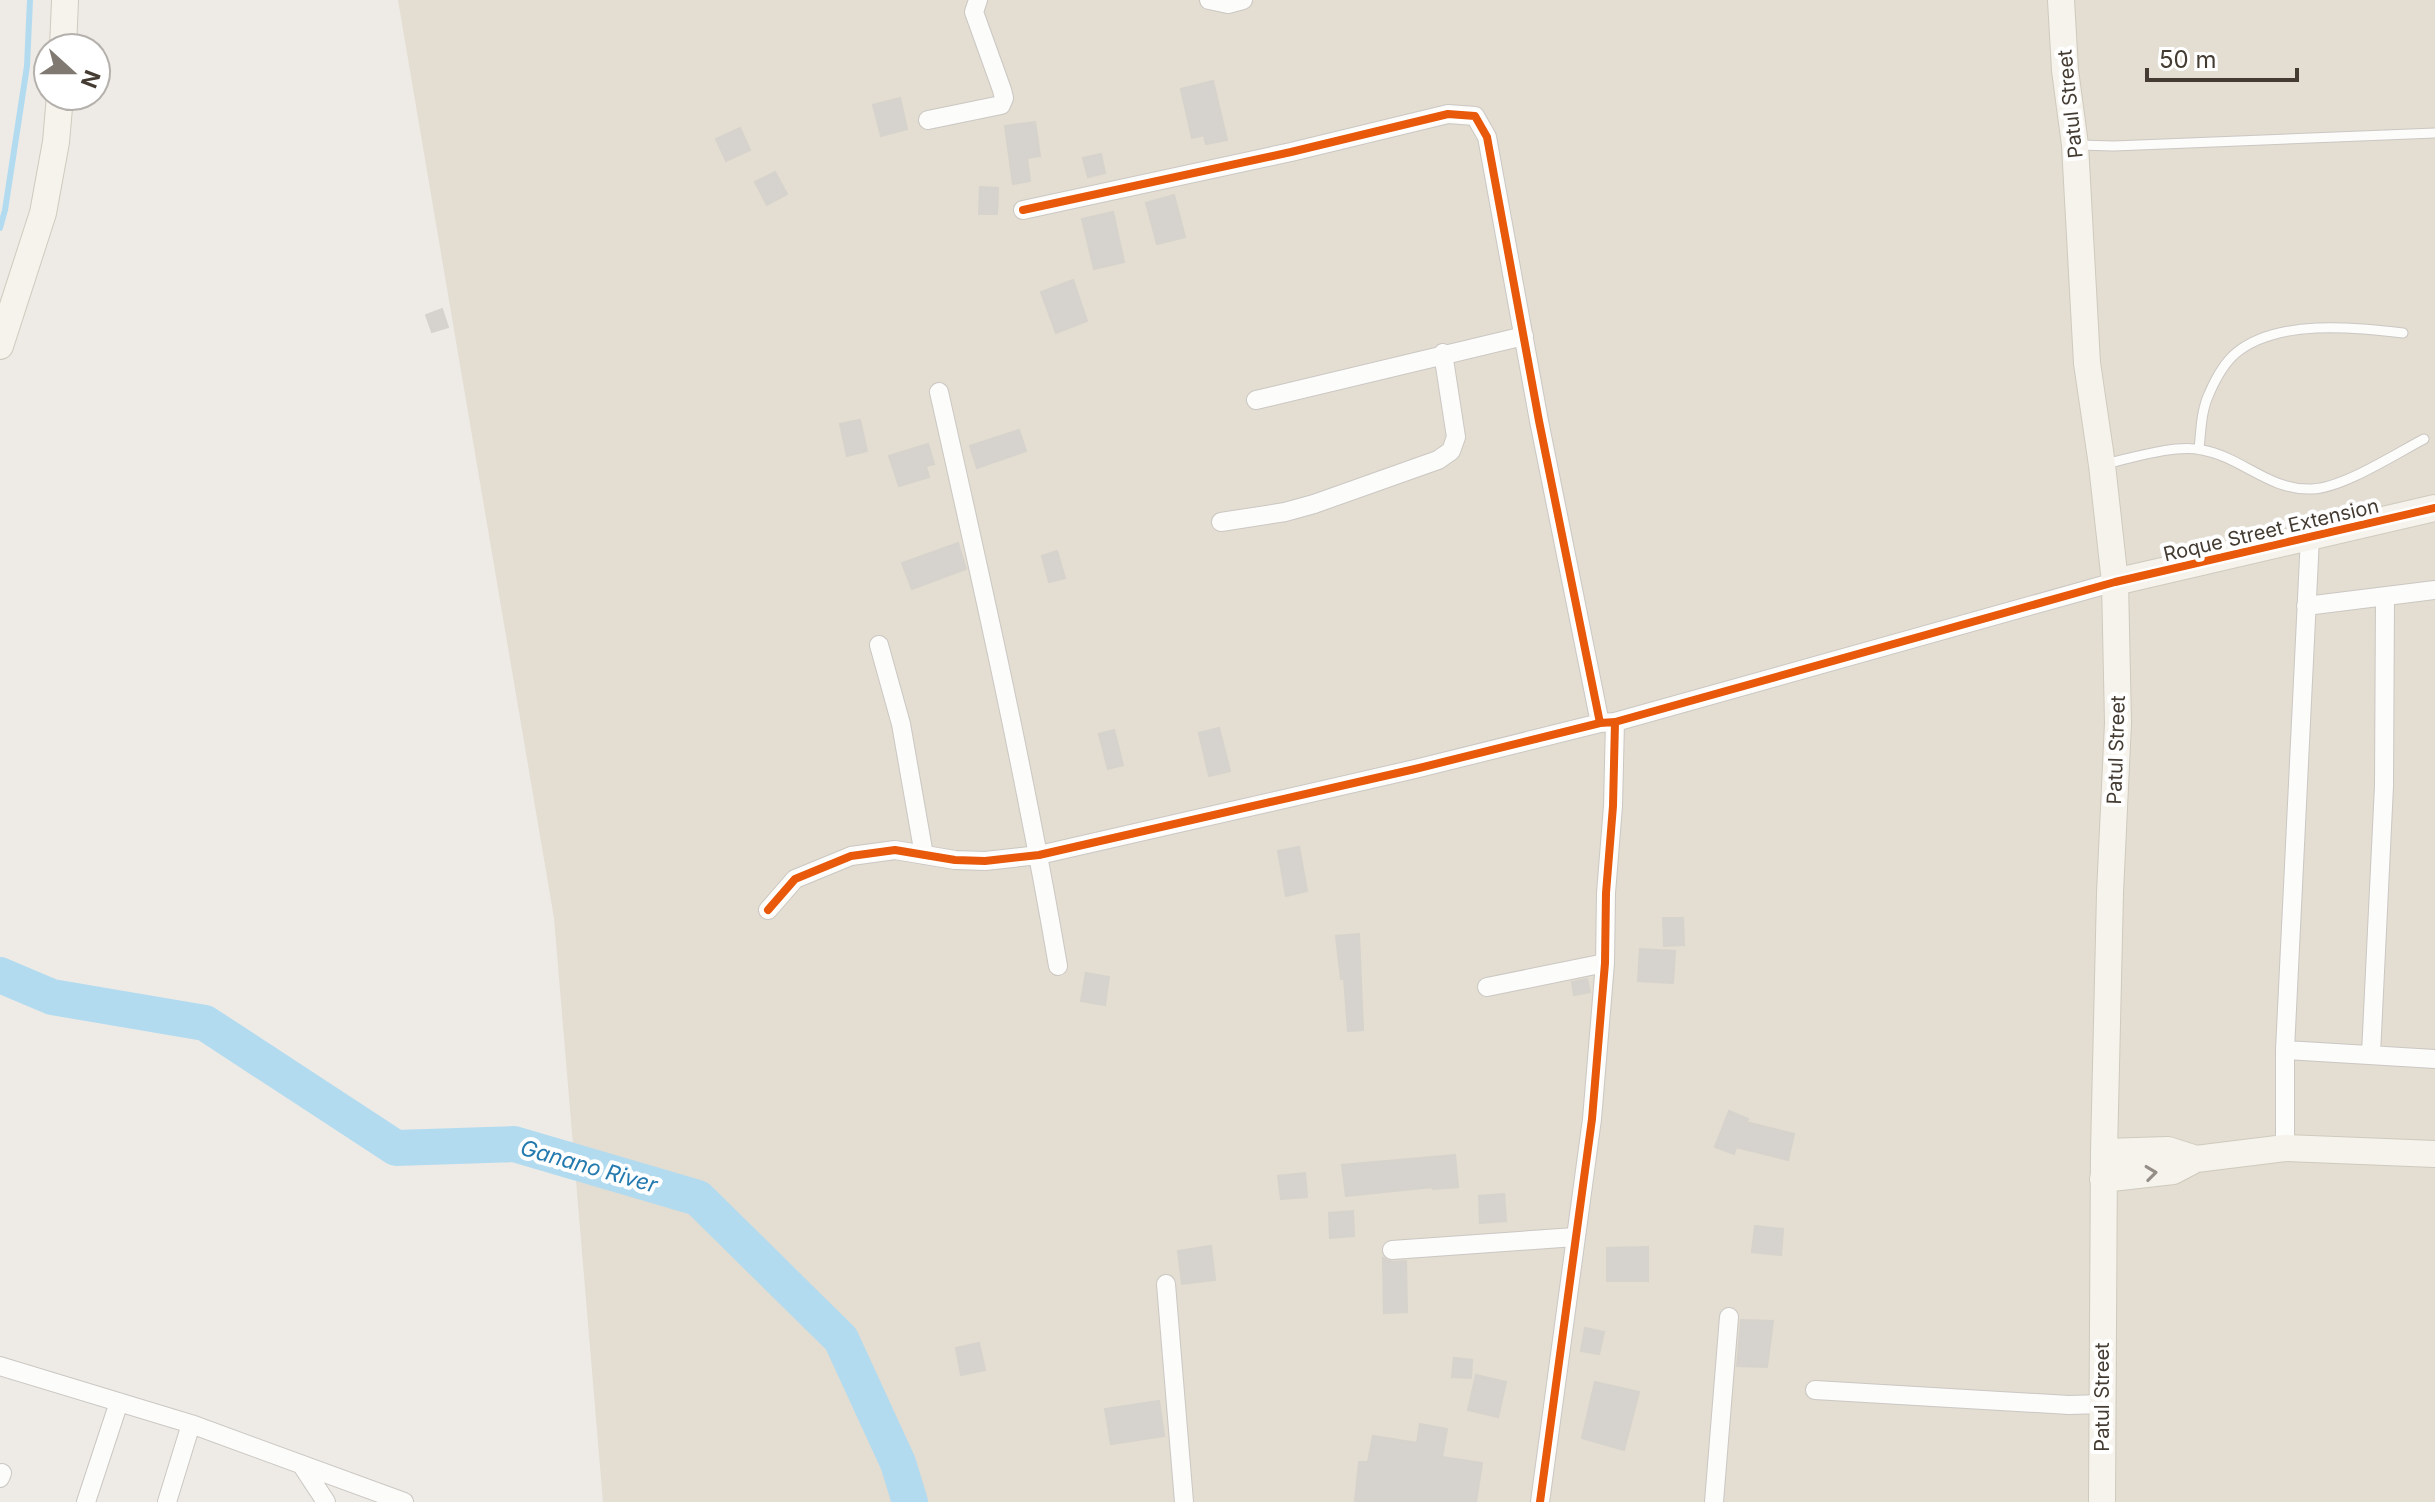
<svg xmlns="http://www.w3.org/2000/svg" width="2435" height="1502" font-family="Inter,sans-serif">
<rect width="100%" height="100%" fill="#eeebe6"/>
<path fill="#e3ddd2" d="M398,0H2435V1502H603L554,918Z"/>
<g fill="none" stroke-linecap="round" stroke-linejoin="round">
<path stroke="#b2dbf0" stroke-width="6" d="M0,228L5,210L27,66L30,0"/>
<path stroke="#b2dbf0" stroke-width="36" d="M0,975L52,997L205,1023L396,1148L514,1144L698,1198L841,1339L898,1463L910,1502"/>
</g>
<path fill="#d6d2cd" stroke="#d6d2cc" stroke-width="2" d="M1213,81L1227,140L1206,144L1204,135L1192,138L1181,89Z
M900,98L907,129L881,136L873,105Z
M1035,122L1040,156L1027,158L1030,181L1013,184L1005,126Z
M740,128L750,150L726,161L716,139Z
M1101,154L1105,173L1088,177L1083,158Z
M775,172L787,194L767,205L755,182Z
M980,187L998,188L997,214H979Z
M1174,195L1185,237L1157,244L1146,203Z
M1113,212L1124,262L1094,269L1082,219Z
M1073,280L1087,321L1056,333L1041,292Z
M442,309L448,327L432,332L426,315Z
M860,420L867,451L847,456L840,424Z
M1019,430L1026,451L977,468L970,446Z
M928,444L934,464L926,466L929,477L899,486L889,456Z
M958,543L966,569L912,589L902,563Z
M1057,551L1065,578L1049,582L1042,556Z
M1219,728L1230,771L1209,776L1199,733Z
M1114,730L1123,765L1108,769L1099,734Z
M1299,847L1307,891L1286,896L1278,851Z
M1663,918H1683L1684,945L1664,946Z
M1359,934L1363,1030L1348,1031L1344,978L1341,979L1336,936Z
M1640,949L1675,951L1673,983L1638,981Z
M1086,973L1109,977L1105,1005L1081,1001Z
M1587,979L1590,992L1574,995L1572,982Z
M1729,1111L1748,1119L1746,1122L1794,1134L1788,1160L1736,1147L1734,1154L1715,1147Z
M1455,1155L1458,1187L1433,1189V1187L1346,1196L1342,1165Z
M1305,1173L1307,1197L1281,1199L1278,1176Z
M1504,1194L1506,1221L1480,1223L1479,1196Z
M1353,1211L1354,1236L1330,1238L1329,1213Z
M1755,1226L1783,1229L1781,1255L1752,1252Z
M1211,1246L1215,1280L1182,1284L1178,1251Z
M1648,1247V1281H1607V1248Z
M1383,1258L1392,1262L1406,1261L1407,1312L1384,1313Z
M1741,1320L1773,1321L1767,1367L1737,1366Z
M1585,1328L1604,1332L1599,1354L1581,1351Z
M979,1343L985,1370L961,1375L956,1348Z
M1454,1358L1472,1360L1471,1378L1452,1377Z
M1476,1375L1506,1382L1498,1417L1468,1410Z
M1595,1382L1639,1392L1624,1450L1582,1438Z
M1159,1401L1164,1436L1111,1444L1105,1409Z
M1420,1424L1447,1429L1442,1457L1482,1463L1476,1502H1355L1359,1462H1368L1373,1436L1417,1443Z"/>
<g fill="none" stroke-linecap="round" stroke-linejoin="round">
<defs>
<path id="lane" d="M2078,145L2114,146L2435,133
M2199,449C2201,431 2201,411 2209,394C2215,380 2224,363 2236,353C2277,319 2354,327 2403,333
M2105,464C2132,458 2175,444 2202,450C2242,457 2269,491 2312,489C2343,488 2395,454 2424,439"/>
<path id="street" d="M1209,0L1228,4L1243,0
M928,120L1001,105L1004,98L1002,90L974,12L978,0
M1023,210L1291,152L1448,114L1475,116L1487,137L1539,421L1600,723
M939,392C982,583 1025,773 1058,966
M1256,400L1524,336
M1221,522L1285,512L1314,504L1438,460L1451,451L1456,437L1443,353
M2306,606L2435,590
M879,645L901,724L924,855
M768,910L795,879L851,856L895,850L955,860L985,861L1039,855L1415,769L1600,723L1615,722L2115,582
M1487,987L1605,963
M2285,1050L2435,1059
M2371,1054L2384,786L2385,598
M2285,1148V1050L2310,537
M1392,1250L1575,1237
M1166,1284L1184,1502
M0,1366L191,1424L404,1502
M1815,1390L2069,1405L2101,1404
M301,1464L326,1502
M0,1478L2,1473
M86,1502L119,1402
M167,1502L191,1424
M1540,1502L1592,1119L1605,963L1606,893L1613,806L1615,722
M1714,1502L1729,1317"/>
<path id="secondary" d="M2061,0L2065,70L2075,145L2087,363L2102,465L2115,582L2118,723L2110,893L2104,1152L2102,1502
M63,48L65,0
M0,346L43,213L56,142L60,96
M2115,582L2435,508
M2104,1152L2168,1150L2196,1159
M2103,1179L2173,1171L2196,1159L2285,1148L2435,1154"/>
</defs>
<use href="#lane" stroke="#cbc7c2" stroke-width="11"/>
<use href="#street" stroke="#cbc7c2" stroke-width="20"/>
<use href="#secondary" stroke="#cfcabe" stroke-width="28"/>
<use href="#lane" stroke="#fcfcfb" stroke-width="9"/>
<use href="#street" stroke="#fcfcfb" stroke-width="18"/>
<use href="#secondary" stroke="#f6f3ec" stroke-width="26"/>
<defs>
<path id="cycleway" d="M1023,210L1291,152L1448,114L1475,116L1487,137L1539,421L1600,723
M768,910L795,879L851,856L895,850L955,860L985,861L1039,855L1415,769L1600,723L1615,722L2115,582L2435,508
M1540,1502L1592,1119L1605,963L1606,893L1613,806L1615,722"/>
</defs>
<use href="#cycleway" stroke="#fff" stroke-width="13"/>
<use href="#cycleway" stroke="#e8590c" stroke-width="8"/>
</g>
<defs><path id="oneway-chevron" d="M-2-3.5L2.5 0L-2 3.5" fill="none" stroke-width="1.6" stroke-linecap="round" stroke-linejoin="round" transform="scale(2)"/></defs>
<use stroke="#948e86" href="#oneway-chevron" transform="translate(2151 1173) rotate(-7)"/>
<g text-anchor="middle" stroke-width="8" stroke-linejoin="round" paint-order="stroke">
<g font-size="20" fill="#443c32" stroke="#fff">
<text transform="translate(2070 104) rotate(-96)" y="7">Patul Street</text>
<text transform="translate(2271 530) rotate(-13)" y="7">Roque Street Extension</text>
<text transform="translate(2116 750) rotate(-88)" y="7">Patul Street</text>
<text transform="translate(2102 1397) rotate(-90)" y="7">Patul Street</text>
</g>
<g font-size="22" font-style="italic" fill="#247aae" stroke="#fff">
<text transform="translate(589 1166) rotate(16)" y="8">Ganano River</text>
</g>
</g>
<g transform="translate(72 72) rotate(111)"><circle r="38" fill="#ffffff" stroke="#b4b1ad" stroke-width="2"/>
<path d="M0-6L14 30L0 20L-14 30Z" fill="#807971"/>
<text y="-12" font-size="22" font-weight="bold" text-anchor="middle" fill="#443c32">N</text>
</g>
<path d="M2147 68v12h150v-12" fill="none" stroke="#443c32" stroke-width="4"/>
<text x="2159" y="68" font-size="24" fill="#443c32" stroke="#ffffff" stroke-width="6" paint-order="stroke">50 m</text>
</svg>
